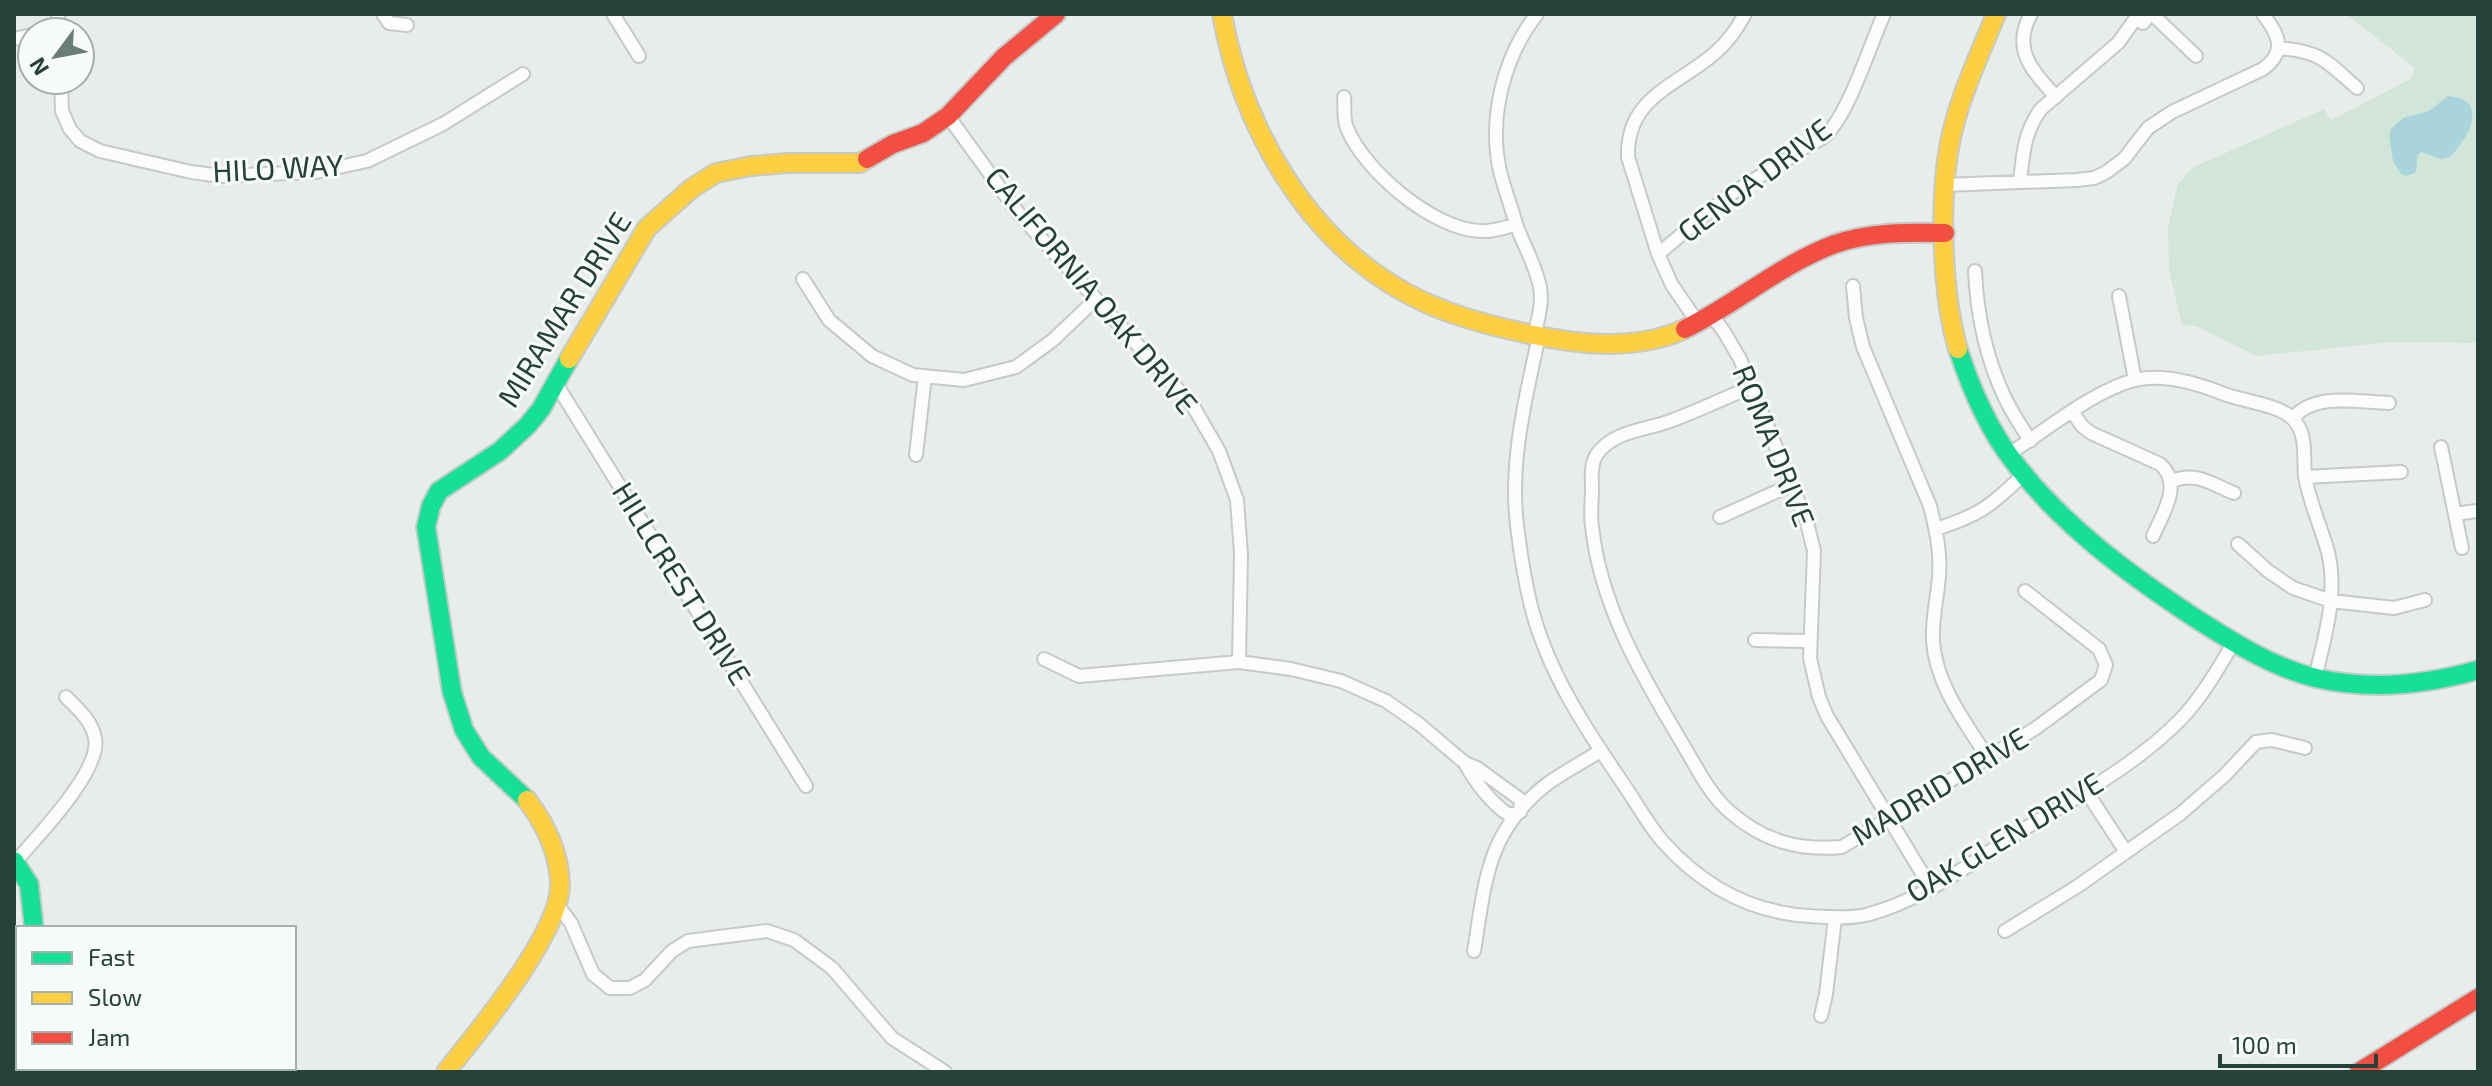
<svg xmlns="http://www.w3.org/2000/svg" width="2492" height="1086" font-family="'Exo 2',sans-serif">
<rect width="100%" height="100%" fill="#e8edeb"/>
<path fill="#d1e6d8" d="M2346,14H2478V343L2392,342L2257,356L2196,326L2182,325L2169,271L2168,227L2178,184L2192,168L2324,109L2331,120L2411,79L2415,68Z"/>
<path fill="#a9d4db" d="M2448,96C2491,99 2468,139 2450,157L2441,159L2421,152C2414,157 2419,166 2415,173L2406,176L2401,174L2393,161L2389,135L2391,129L2403,118L2429,111Z"/>
<g fill="none" stroke-linecap="round" stroke-linejoin="round">
<defs>
<path id="street" d="M58,14L59,32
M383,14L389,23L407,25
M613,14L639,56
M2031,14C2011,50 2033,71 2056,97
M2152,14L2196,56
M42,32L58,28
M14,39L32,35
M2279,48C2322,52 2325,60 2357,88
M61,80L62,111L70,129L80,141L100,151L191,172L221,176L316,172L367,161L443,124L523,74
M1344,97C1345,107 1343,120 1347,128C1364,171 1433,229 1480,231C1493,232 1505,228 1516,224
M948,116L1019,214L1193,406L1219,451L1237,500L1241,554L1239,662
M2020,182C2023,154 2024,132 2041,109L2118,43L2136,18L2143,23L2150,14
M1944,185L2077,180L2094,178L2105,173L2124,159L2148,128L2172,112L2263,69C2287,51 2279,35 2263,14
M1658,254L1728,196L1794,155C1803,145 1816,144 1826,135C1849,113 1870,45 1884,14
M1975,271C1977,315 1986,358 2005,398C2012,413 2022,427 2030,441
M803,279L829,320L872,356L913,375L964,380L1016,367L1053,340L1096,299
M1853,286L1856,318L1863,347L1930,506C1937,533 1942,558 1938,586C1936,604 1932,622 1933,641C1936,685 1965,722 1988,758
M2119,296L2135,380
M1711,315L1723,330L1740,359L1807,523L1814,551L1810,658L1819,697L1827,716L1931,888
M1698,323L1672,285L1658,254L1628,157C1626,97 1677,86 1715,53C1728,42 1737,29 1745,14
M1534,335C1538,320 1543,303 1540,287C1536,266 1523,244 1516,224C1511,206 1504,188 1500,171C1488,118 1504,56 1537,14
M1539,336C1525,400 1508,467 1518,533C1521,557 1525,582 1531,606C1547,670 1585,728 1622,782C1636,802 1648,825 1664,843C1703,886 1752,913 1810,916C1828,917 1848,919 1866,915C1925,900 1978,858 2029,826C2081,794 2138,763 2181,719C2202,697 2218,669 2234,642
M555,382L806,786
M1751,387C1725,398 1699,410 1673,420C1648,430 1614,430 1597,454C1590,465 1592,477 1592,490C1592,501 1590,514 1592,526C1600,605 1642,676 1682,743C1696,766 1709,794 1730,812C1763,841 1799,851 1842,847L2036,728L2101,680L2106,665L2099,649L2025,591
M2073,413L2082,426L2091,433L2160,464C2183,484 2163,513 2153,536
M2293,418C2315,392 2358,402 2389,403
M2441,447L2462,548
M2009,454C2045,431 2094,390 2135,380C2163,373 2197,383 2224,394C2243,401 2279,405 2292,418C2308,433 2303,456 2305,476C2309,501 2321,527 2328,552C2338,594 2325,637 2315,678
M916,455L925,376
M2305,477L2401,472
M2172,481C2196,471 2211,484 2234,493
M2455,514L2476,511
M1720,517L1791,485
M1936,529C1980,515 1991,506 2024,474
M2238,544L2268,571L2293,588L2331,601L2394,608L2425,600
M1755,640L1809,641
M1044,659L1079,676L1239,662L1291,669L1341,681L1386,701L1419,724L1465,763L1477,768L1521,800L1520,812L1509,815C1491,803 1475,782 1465,763
M2086,791L2126,852
M15,862C37,837 102,770 95,738C92,721 78,709 66,697
M557,904L571,923L593,974L610,988H630L645,980L672,951L688,941L767,931L794,940L832,968L892,1038L945,1072
M2005,931L2078,886L2180,814L2225,775L2256,742L2272,740L2305,748
M1474,951C1485,884 1486,835 1542,788C1559,774 1582,763 1600,751
M1821,1016L1826,994L1835,918"/>
<path id="fast" d="M1958,349C1971,389 1988,429 2014,462C2062,525 2127,573 2192,616C2231,641 2271,667 2316,678C2371,691 2425,685 2478,670
M527,800L481,757L464,730L452,692L426,527L431,506L439,491L500,451L528,425L541,409L569,359
M14,861L29,884L34,928
M155,1068L158,1072"/>
<path id="slow" d="M1222,14C1242,125 1305,239 1408,294C1445,314 1487,325 1529,334C1580,345 1636,351 1685,329
M1958,349C1941,291 1938,188 1953,129C1963,89 1981,52 1996,14
M569,359L647,228L692,188L716,173L751,166L788,163H860L867,159
M446,1072C477,1033 561,933 560,884C559,852 546,825 527,800"/>
<path id="jam" d="M867,159L893,144L923,133L948,116L1004,57L1056,14
M1685,329C1736,304 1781,264 1835,244C1870,232 1908,232 1945,233
M2359,1072L2478,998"/>
</defs>
<use href="#street" stroke="#c5cac8" stroke-width="16"/>
<use href="#fast" stroke="#c3cbc8" stroke-width="22"/>
<use href="#slow" stroke="#c3cbc8" stroke-width="22"/>
<use href="#jam" stroke="#c3cbc8" stroke-width="22"/>
<use href="#street" stroke="#fcfcfc" stroke-width="12"/>
<use href="#fast" stroke="#16e098" stroke-width="18"/>
<use href="#slow" stroke="#ffcf43" stroke-width="18"/>
<use href="#jam" stroke="#f24e42" stroke-width="18"/>
</g>
<g text-anchor="middle" stroke-width="6" stroke-linejoin="round" paint-order="stroke">
<g font-size="30" fill="#24423a" stroke="#f7fbf9">
<text transform="translate(278 169) rotate(-3)" y="10">HILO WAY</text>
<text transform="translate(1755 181) rotate(-37)" y="10">GENOA DRIVE</text>
<text transform="translate(1091 291) rotate(50)" y="10">CALIFORNIA OAK DRIVE</text>
<text transform="translate(565 310) rotate(-58)" y="10">MIRAMAR DRIVE</text>
<text transform="translate(1773 446) rotate(68)" y="10">ROMA DRIVE</text>
<text transform="translate(681 584) rotate(58)" y="10">HILLCREST DRIVE</text>
<text transform="translate(1940 787) rotate(-31)" y="10">MADRID DRIVE</text>
<text transform="translate(2005 838) rotate(-31)" y="10">OAK GLEN DRIVE</text>
</g>
</g>
<rect width="2492" height="1086" fill="none" stroke="#24423a" stroke-width="32"/>
<rect x="16" y="926" width="280" height="144" fill="#f7fbf9" stroke="#a3b1ad" stroke-width="2"/>
<rect x="32" y="952" width="40" height="12" fill="#16e098" stroke="#a3b1ad" stroke-width="2"/>
<text x="88" y="966" font-size="24" fill="#24423a">Fast</text>
<rect x="32" y="992" width="40" height="12" fill="#ffcf43" stroke="#a3b1ad" stroke-width="2"/>
<text x="88" y="1006" font-size="24" fill="#24423a">Slow</text>
<rect x="32" y="1032" width="40" height="12" fill="#f24e42" stroke="#a3b1ad" stroke-width="2"/>
<text x="88" y="1046" font-size="24" fill="#24423a">Jam</text>
<g transform="translate(56 56) rotate(238)"><circle r="38" fill="#f7fbf9" stroke="#a3b1ad" stroke-width="2"/>
<path d="M0-6L14 30L0 20L-14 30Z" fill="#697e78"/>
<text y="-12" font-size="22" font-weight="bold" text-anchor="middle" fill="#24423a">N</text>
</g>
<path d="M2220 1054v12h156v-12" fill="none" stroke="#24423a" stroke-width="4"/>
<text x="2232" y="1054" font-size="24" fill="#24423a" stroke="#f7fbf9" stroke-width="6" paint-order="stroke">100 m</text>
</svg>
